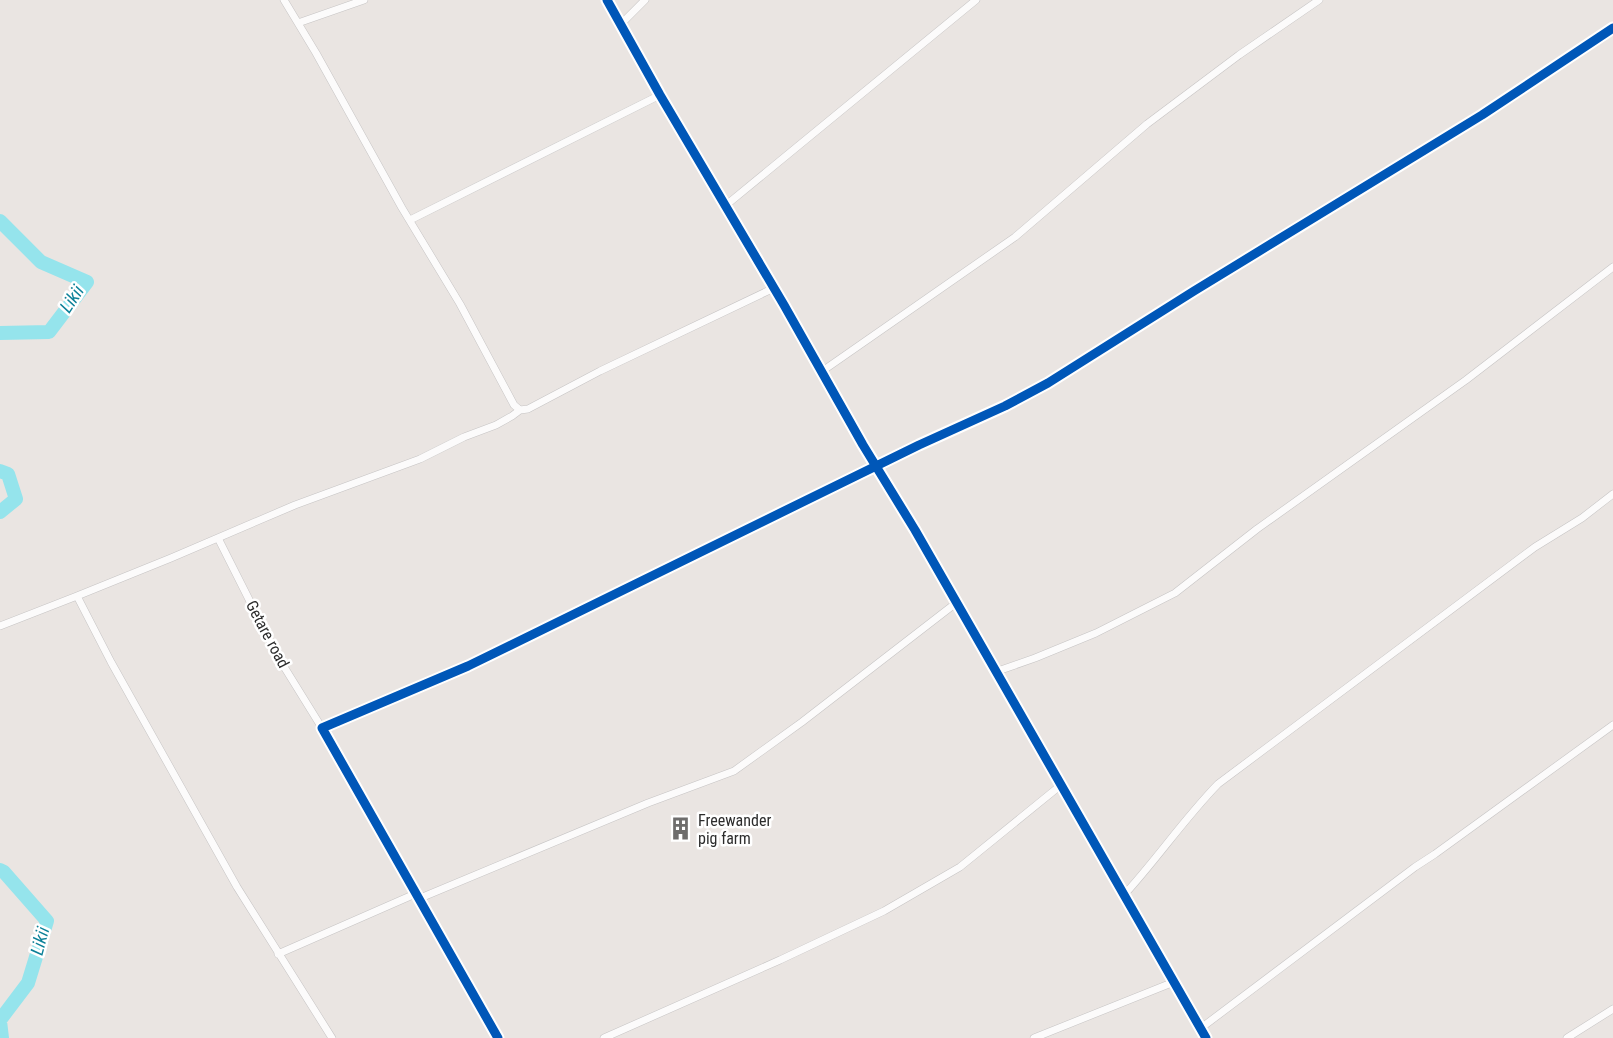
<svg xmlns="http://www.w3.org/2000/svg" width="1613" height="1038" font-family="'Roboto Condensed',sans-serif">
<rect width="100%" height="100%" fill="#eae5e2"/>
<g fill="none" stroke-linecap="round" stroke-linejoin="round">
<path stroke="#95e4ec" stroke-width="14" d="M0,221L41,262L87,282L49,332L0,333
M0,471L8,474L16,499L0,512
M0,870L4,872L47,921L28,983L0,1020
M0,1021L2,1038"/>
<defs>
<path id="street" d="M284,0L316,53L402,208L460,304L514,405L520,410L528,409L600,371L774,288
M607,0L660,95L784,305L863,445L915,530L1206,1038
M298,23L364,0
M621,24L645,0
M725,206L976,0
M410,220L660,95
M821,372L1015,237L1147,124L1239,55L1319,0
M218,538L278,657L322,728
M77,596L171,558L295,505L420,459L464,437L496,425L512,416L520,410
M0,626L77,596L111,662L237,887L332,1038
M995,672L1035,658L1096,633L1175,593L1257,529L1466,380L1613,267
M1124,895C1157,859 1184,819 1218,784L1535,547L1582,518L1613,494
M418,899L648,803L734,771L802,722L956,603
M278,954L415,894
M1201,1028L1415,867L1435,854L1613,725
M498,1038L322,728L468,666L919,445L1005,406L1048,383L1194,291L1482,115L1613,28
M604,1038L780,960L884,911L960,867L1061,785
M1034,1038L1174,982
M1567,1038L1613,1009"/>
</defs>
<use href="#street" stroke="#c6c4c4" stroke-width="8"/>
<use href="#street" stroke="#fcfbfb" stroke-width="7"/>
<defs>
<path id="cycleway" d="M607,0L660,95L784,305L863,445L915,530L1206,1038
M498,1038L322,728L468,666L919,445L1005,406L1048,383L1194,291L1482,115L1613,28"/>
</defs>
<use href="#cycleway" stroke="#fff" stroke-width="13"/>
<use href="#cycleway" stroke="#0057b8" stroke-width="9"/>
</g>
<defs>
<symbol id="building-bare" viewBox="-9 -9 18 18"><path d="M-4-6H4V6H1V3H-1V6H-4ZM-2.5-4.3h1.7v1.8h-1.7ZM.8-4.3h1.7v1.8H.8ZM-2.5-1h1.7V.8h-1.7ZM.8-1h1.7V.8H.8Z" fill="#6e6d6c" stroke="#fff" stroke-width="2.5" paint-order="stroke"/></symbol>
</defs>
<g fill-rule="evenodd">
<use href="#building-bare" x="664" y="812" width="33" height="33"/>
</g>
<g text-anchor="middle" stroke-width="5" stroke-linejoin="round" paint-order="stroke">
<g font-size="16" fill="#2c2c2c" stroke="#fff">
<text transform="translate(268 634) rotate(62)" y="6">Getare road</text>
</g>
<g font-size="16" fill="#2c2c2c" stroke="#fff" text-anchor="start">
<text x="698" y="826">Freewander<tspan x="698" dy="18">pig farm</tspan></text>
</g>
<g font-size="18" font-style="italic" fill="#0c8098" stroke="#fff">
<text transform="translate(72 299) rotate(-57)" y="6">Likii</text>
<text transform="translate(40 941) rotate(-75)" y="6">Likii</text>
</g>
</g>
</svg>
